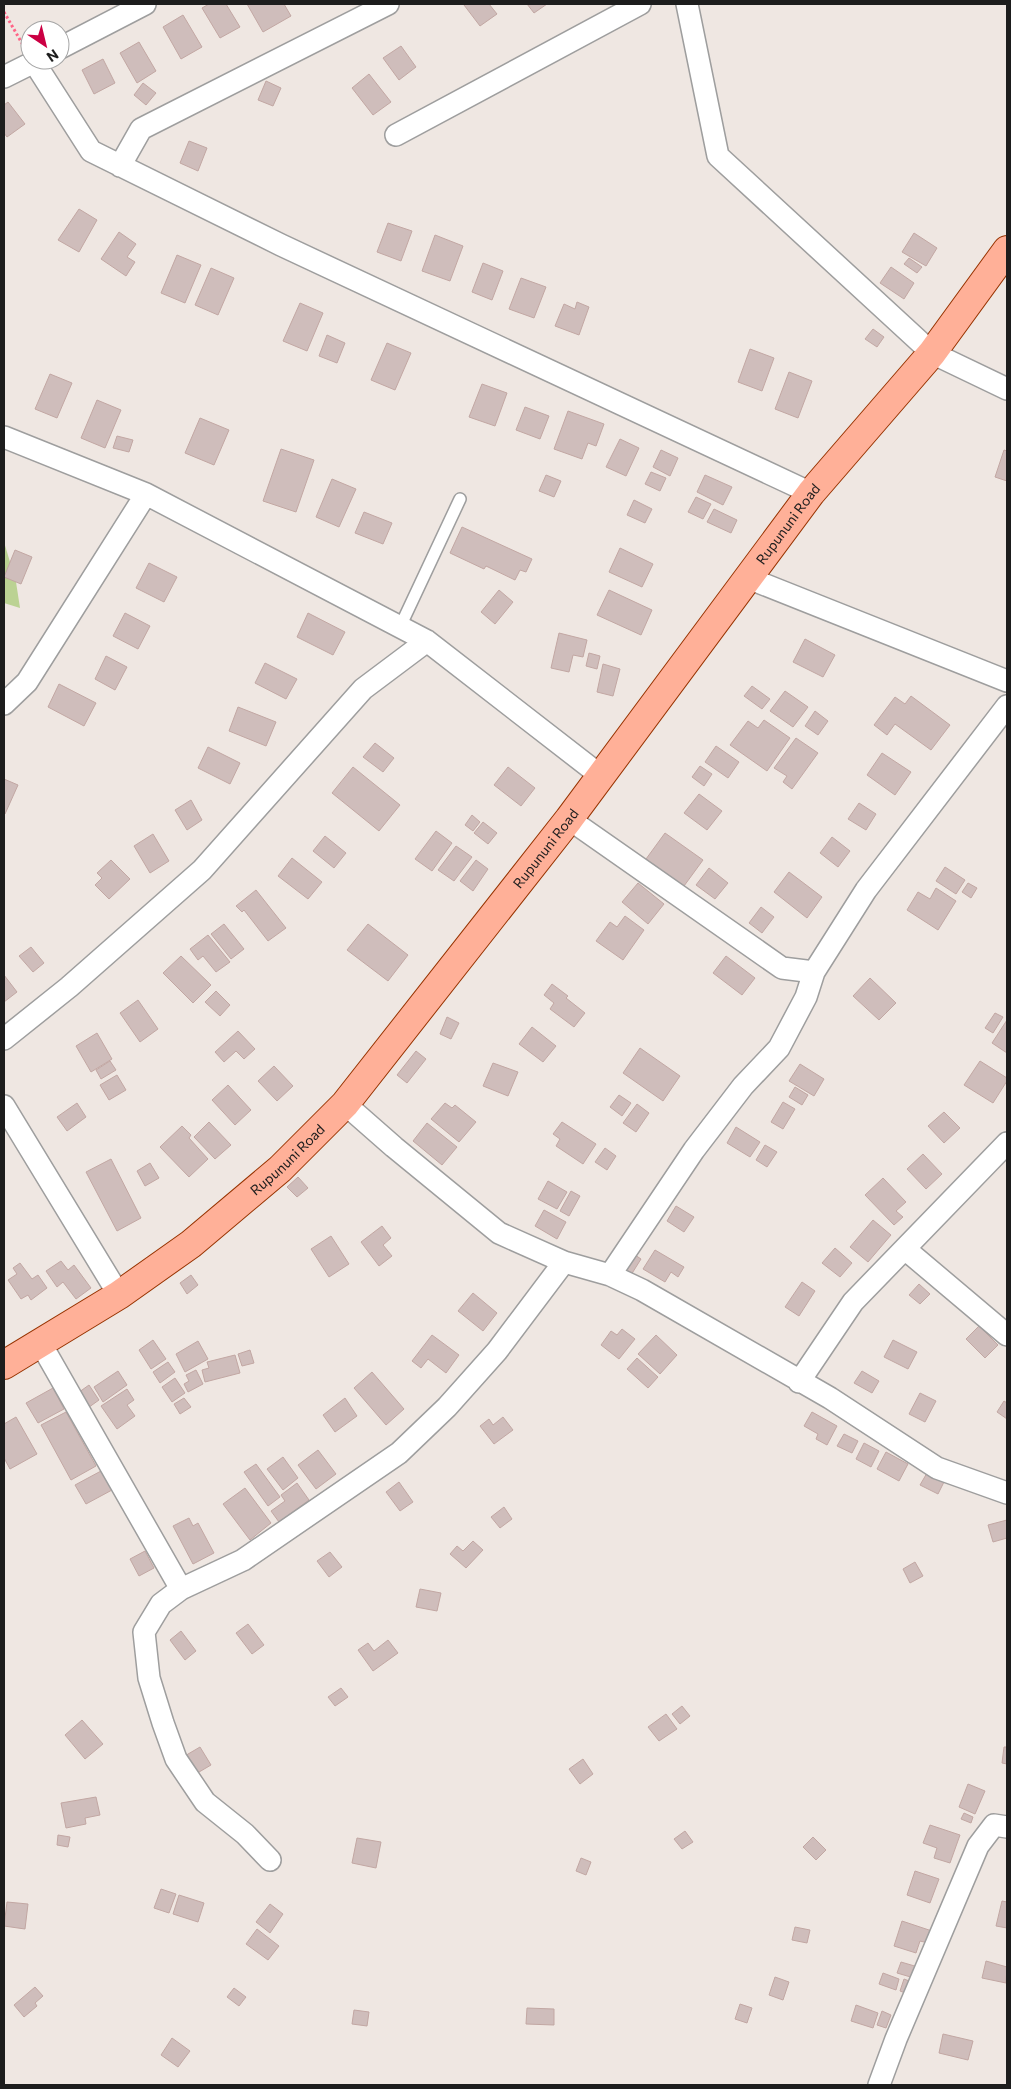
<svg xmlns="http://www.w3.org/2000/svg" width="1011" height="2089" font-family="Commissioner,sans-serif">
<rect width="100%" height="100%" fill="#efe7e2"/>
<path fill="#bbd293" d="M4,542L16,582L20,608L4,603Z"/>
<path fill="#cfbdbb" stroke="#c2a7a3" d="M209,4H226L240,27L220,38L202,8Z
M247,4H284L291,16L263,32Z
M466,4H489L497,14L480,26L464,5Z
M527,4H547L534,13Z
M183,15L202,47L181,59L163,27Z
M139,42L156,71L137,83L120,53Z
M401,46L416,67L399,80L383,58Z
M103,59L115,83L94,94L82,70Z
M369,74L391,102L373,115L352,88Z
M266,81L281,88L273,106L258,100Z
M143,83L156,93L146,105L134,95Z
M8,102L25,124L7,137L4,133V105Z
M189,141L207,148L198,171L180,163Z
M79,209L97,220L79,252L58,240Z
M388,223L412,231L401,261L377,252Z
M119,232L136,244L127,257L135,262L126,276L101,259Z
M914,233L937,248L926,266L902,252Z
M435,235L463,246L450,281L422,271Z
M177,255L201,265L185,303L161,293Z
M909,258L922,267L917,273L904,264Z
M483,263L503,271L492,300L472,292Z
M891,267L914,283L904,299L880,283Z
M211,268L234,278L218,315L195,305Z
M521,278L546,287L534,318L509,309Z
M577,302L589,307L579,335L555,326L564,304L575,309Z
M300,303L323,313L307,351L283,341Z
M873,329L884,337L877,347L865,339Z
M327,335L345,343L337,363L319,356Z
M387,343L411,353L395,390L371,380Z
M750,349L774,358L762,391L738,382Z
M789,372L812,381L798,418L775,409Z
M50,374L72,383L57,418L35,409Z
M482,384L507,393L495,426L469,417Z
M97,400L121,410L105,448L81,438Z
M525,407L549,416L540,439L516,430Z
M568,411L604,424L596,446L588,443L582,459L554,449Z
M200,418L229,430L214,465L185,453Z
M117,436L133,440L129,452L113,448Z
M620,439L639,448L626,476L606,467Z
M281,449L314,460L296,512L263,501Z
M661,450L678,458L670,476L653,467Z
M1004,450L1007,451V481L995,477Z
M651,472L666,478L660,491L645,484Z
M546,475L561,481L554,497L539,491Z
M705,475L732,487L723,505L697,492Z
M332,479L356,489L339,527L316,517Z
M696,497L711,504L703,519L688,512Z
M634,500L652,509L645,523L627,515Z
M714,509L737,520L731,533L707,522Z
M364,512L392,523L383,544L355,533Z
M462,527L532,559L526,572L520,570L515,580L486,566L484,569L450,553Z
M620,548L653,564L642,587L609,572Z
M15,550L32,557L21,584L4,577Z
M149,563L177,577L164,602L136,588Z
M499,590L513,602L495,624L481,612Z
M609,590L652,610L641,635L597,615Z
M125,613L150,626L138,649L113,636Z
M308,613L345,632L333,655L297,637Z
M559,633L587,640L583,657L573,655L569,672L551,668Z
M805,639L835,655L823,677L793,662Z
M589,653L600,656L597,669L586,666Z
M106,656L127,667L115,690L95,679Z
M265,663L297,679L286,699L255,683Z
M603,664L620,669L613,696L597,692Z
M59,684L96,703L84,726L48,707Z
M752,686L770,699L762,709L744,696Z
M785,691L808,707L793,727L770,711Z
M911,696L950,725L931,750L895,724L887,735L874,725L895,697L905,704Z
M238,707L276,722L266,746L229,731Z
M815,711L828,721L818,735L805,726Z
M764,720L790,738L767,771L730,745L748,721L758,728Z
M796,738L818,753L792,789L783,782L787,776L774,768Z
M375,743L394,758L383,772L363,757Z
M716,746L739,762L728,778L705,762Z
M208,747L240,763L230,784L198,768Z
M882,753L911,772L895,795L867,775Z
M700,766L712,774L704,786L692,777Z
M353,767L400,805L379,831L332,793Z
M508,767L535,788L521,806L494,785Z
M4,779L18,785L5,814H4Z
M699,794L722,811L707,830L684,813Z
M191,800L202,820L187,830L175,810Z
M859,803L876,814L866,830L848,819Z
M472,815L480,822L473,831L465,825Z
M483,822L497,833L488,844L474,833Z
M436,831L452,843L432,871L415,859Z
M665,833L703,860L684,886L646,859Z
M153,834L169,861L150,873L134,846Z
M325,836L346,853L334,868L313,851Z
M832,837L850,851L838,867L820,853Z
M456,846L472,857L454,881L438,870Z
M292,858L322,882L308,899L278,876Z
M111,860L130,879L109,899L95,885L102,878L97,873Z
M476,860L488,869L473,891L460,881Z
M945,867L965,880L956,894L936,881Z
M709,868L728,883L715,899L696,885Z
M789,872L822,897L807,918L774,892Z
M638,883L664,904L648,924L622,902Z
M968,883L977,888L971,898L962,892Z
M936,888L956,901L938,930L907,910L918,892L930,899Z
M256,890L286,928L268,941L244,910L242,912L236,906Z
M761,907L774,917L762,933L749,923Z
M625,916L644,930L623,960L596,941L610,922L617,927Z
M224,924L244,949L231,959L211,934Z
M368,924L408,955L388,981L347,950Z
M208,935L230,962L216,972L203,956L198,960L190,949Z
M31,947L44,963L33,972L19,956Z
M181,956L211,985L193,1003L163,973Z
M726,956L755,978L742,995L713,973Z
M4,975L17,992L4,1002Z
M870,978L896,1003L879,1020L853,996Z
M552,984L568,996L566,998L585,1013L574,1027L550,1009L554,1003L544,995Z
M216,991L230,1005L220,1016L205,1002Z
M138,1000L158,1029L140,1042L120,1013Z
M995,1013L1003,1017L993,1033L985,1028Z
M447,1017L459,1023L451,1039L440,1034Z
M1007,1020V1053L992,1043Z
M532,1027L556,1046L543,1062L519,1044Z
M238,1031L255,1049L244,1059L236,1051L224,1062L215,1052Z
M97,1033L112,1059L91,1072L76,1046Z
M640,1048L680,1076L663,1101L623,1073Z
M416,1051L426,1059L407,1083L397,1075Z
M110,1061L116,1070L101,1079L96,1070Z
M980,1061L1007,1078V1081L993,1103L964,1085Z
M493,1063L518,1072L508,1096L483,1086Z
M800,1064L824,1079L814,1096L789,1081Z
M274,1066L293,1086L277,1101L258,1081Z
M117,1075L126,1090L109,1100L100,1085Z
M228,1085L251,1110L235,1125L212,1100Z
M795,1087L808,1095L802,1105L789,1097Z
M619,1095L631,1103L622,1116L610,1107Z
M783,1102L795,1109L783,1129L771,1122Z
M77,1103L86,1117L67,1131L57,1117Z
M445,1103L452,1108L455,1105L476,1122L459,1142L431,1119Z
M637,1104L649,1113L636,1132L623,1123Z
M944,1112L960,1128L944,1143L928,1126Z
M209,1122L231,1145L215,1159L194,1137Z
M562,1122L596,1144L583,1164L556,1146L560,1139L553,1134Z
M427,1123L457,1147L442,1165L413,1141Z
M182,1126L191,1135L189,1138L208,1159L189,1177L160,1147Z
M736,1127L760,1142L750,1157L727,1143Z
M765,1145L777,1152L767,1167L756,1160Z
M605,1148L616,1156L607,1170L595,1162Z
M923,1154L942,1174L926,1189L907,1169Z
M111,1159L141,1218L117,1231L86,1172Z
M150,1163L159,1178L145,1186L137,1171Z
M298,1177L308,1188L297,1197L287,1187Z
M883,1178L906,1202L896,1211L903,1217L894,1225L865,1195Z
M548,1181L567,1192L557,1209L538,1199Z
M571,1191L580,1196L569,1216L560,1211Z
M676,1206L694,1217L684,1232L667,1221Z
M544,1210L566,1222L557,1239L535,1226Z
M873,1220L891,1235L868,1262L850,1247Z
M382,1226L391,1238L383,1245L392,1256L379,1266L361,1242Z
M331,1236L349,1264L329,1277L311,1249Z
M835,1248L852,1263L840,1277L822,1263Z
M655,1250L684,1267L678,1277L671,1272L665,1282L643,1269Z
M632,1253L641,1259L631,1275L622,1269Z
M61,1261L68,1270L74,1265L91,1288L76,1299L63,1282L57,1287L46,1271Z
M20,1263L32,1279L38,1275L47,1288L31,1300L28,1295L21,1299L8,1280L17,1274L13,1268Z
M191,1275L198,1285L187,1294L180,1283Z
M802,1282L815,1291L799,1316L785,1307Z
M919,1284L930,1294L920,1304L909,1295Z
M473,1293L497,1313L483,1331L458,1311Z
M979,1326L998,1345L985,1358L966,1339Z
M622,1329L635,1339L619,1359L601,1345L611,1331L617,1335Z
M432,1335L459,1355L446,1373L428,1359L421,1368L412,1361Z
M656,1335L677,1355L660,1374L638,1354Z
M153,1340L166,1359L151,1369L139,1350Z
M893,1340L917,1352L908,1369L884,1357Z
M198,1341L208,1359L185,1372L176,1354Z
M250,1350L254,1363L242,1366L238,1354Z
M235,1355L240,1373L205,1382L202,1370L209,1368L207,1362Z
M637,1358L658,1377L648,1388L627,1369Z
M168,1362L175,1372L160,1383L153,1372Z
M196,1370L203,1384L188,1392L184,1384L189,1381L186,1375Z
M118,1371L127,1385L103,1402L94,1387Z
M862,1371L879,1381L872,1393L854,1383Z
M372,1372L404,1409L386,1425L354,1388Z
M175,1378L185,1393L172,1402L162,1387Z
M89,1385L99,1400L85,1410L75,1395Z
M53,1388L64,1409L38,1423L26,1403Z
M127,1389L134,1400L127,1405L135,1416L117,1429L101,1406Z
M920,1393L936,1401L925,1422L909,1414Z
M184,1398L191,1407L180,1414L174,1404Z
M345,1398L357,1416L335,1432L323,1415Z
M1004,1401L1007,1403V1419L997,1412Z
M66,1412L96,1466L71,1480L41,1425Z
M812,1412L837,1426L827,1445L816,1439L818,1434L804,1426Z
M16,1417L37,1454L10,1469L4,1458V1424Z
M503,1417L513,1430L494,1444L480,1426L489,1419L493,1425Z
M844,1434L858,1441L852,1453L837,1446Z
M864,1443L879,1451L871,1467L856,1459Z
M318,1450L336,1474L316,1489L298,1465Z
M886,1452L908,1464L899,1481L877,1469Z
M283,1457L298,1478L283,1490L267,1469Z
M256,1464L280,1497L268,1506L244,1472Z
M101,1471L112,1490L86,1504L75,1485Z
M927,1473L944,1482L938,1494L920,1485Z
M399,1482L413,1502L400,1511L386,1492Z
M297,1483L309,1500L279,1522L271,1511L285,1501L281,1495Z
M245,1488L271,1523L250,1540L223,1504Z
M504,1507L512,1519L500,1528L491,1517Z
M189,1518L193,1526L198,1523L214,1553L193,1564L173,1526Z
M1007,1520V1538L993,1542L988,1525Z
M473,1541L483,1550L466,1568L450,1554L457,1546L463,1551Z
M145,1551L154,1568L139,1576L130,1559Z
M330,1552L342,1567L329,1577L317,1561Z
M915,1562L923,1576L910,1583L903,1569Z
M420,1589L441,1593L437,1611L416,1607Z
M248,1624L264,1645L252,1654L236,1633Z
M181,1631L196,1651L185,1660L170,1640Z
M388,1640L398,1653L373,1671L358,1650L368,1643L374,1651Z
M341,1688L348,1697L335,1706L328,1697Z
M682,1706L690,1716L680,1724L672,1714Z
M666,1714L677,1729L659,1741L648,1727Z
M82,1720L103,1744L85,1759L65,1735Z
M200,1747L211,1765L194,1775L183,1757Z
M1004,1747H1007V1764L1002,1763Z
M583,1759L593,1774L580,1784L569,1769Z
M968,1784L985,1791L975,1814L959,1807Z
M96,1797L100,1815L85,1818L86,1824L66,1828L61,1803Z
M964,1813L973,1817L971,1823L961,1819Z
M930,1825L960,1835L950,1863L934,1858L937,1848L923,1843Z
M685,1831L693,1842L682,1849L674,1839Z
M58,1835L70,1837L68,1847L57,1845Z
M813,1837L826,1850L816,1860L803,1847Z
M357,1838L381,1842L376,1868L352,1863Z
M581,1858L591,1862L586,1875L576,1871Z
M915,1871L939,1879L930,1903L907,1895Z
M161,1889L176,1894L169,1913L154,1908Z
M179,1895L204,1903L198,1922L173,1914Z
M1002,1901L1007,1902V1928L996,1926Z
M7,1902L28,1904L25,1929L4,1926Z
M270,1904L283,1914L270,1933L256,1922Z
M902,1921L932,1931L928,1943L920,1941L916,1953L894,1946Z
M795,1927L810,1930L807,1943L792,1940Z
M257,1929L279,1946L268,1960L246,1944Z
M986,1961L1007,1967L1006,1983L982,1978Z
M901,1962L918,1967L914,1978L897,1973Z
M883,1973L899,1979L896,1990L879,1984Z
M775,1977L789,1982L783,2000L769,1995Z
M904,1979L912,1982L908,1994L900,1991Z
M35,1987L43,1996L35,2003L37,2006L24,2017L14,2005Z
M234,1988L246,1997L239,2006L227,1997Z
M740,2004L752,2008L747,2023L735,2019Z
M856,2005L878,2013L873,2028L851,2021Z
M527,2008L554,2009V2025L526,2024Z
M354,2010L369,2012L367,2026L352,2024Z
M882,2011L891,2015L886,2028L877,2025Z
M943,2034L973,2041L968,2060L939,2053Z
M172,2038L190,2051L178,2067L161,2055Z"/>
<g fill="none" stroke-linecap="round" stroke-linejoin="round">
<defs>
<path id="lane" d="M400,627L460,499"/>
<path id="street" d="M687,4L718,156L932,353L1007,389
M60,48L145,4
M34,62L91,151L281,245L811,493
M4,77L38,60
M396,135L640,4
M120,166L141,129L388,4
M4,437L146,494L427,641L601,776
M748,578L1007,681
M4,704L27,682L146,494
M569,819L782,968L814,972L866,890L1007,706
M4,1039L69,987L202,870L363,689L427,641
M345,1104L394,1147L499,1233L564,1262L610,1275L642,1290L830,1398L937,1468L1007,1493
M4,1106L119,1295
M905,1249L1007,1335
M610,1275L694,1150L743,1086L779,1048L806,997L814,972
M41,1344L181,1589
M799,1382L853,1302L1007,1143
M270,1860L245,1834L205,1802L176,1759L163,1723L149,1678L144,1632L161,1604L181,1589L243,1560L399,1453L447,1407L497,1351L564,1262
M879,2085L896,2039L978,1846L994,1825L1007,1827"/>
<g id="primary">
<path id="s1" d="M4,1365L119,1295L191,1244L280,1169L345,1104L569,819L811,493L932,353L1007,250"/>
</g>
</defs>
<use href="#lane" stroke="#9e9e9e" stroke-width="14"/>
<use href="#street" stroke="#9e9e9e" stroke-width="24"/>
<use href="#primary" stroke="#973300" stroke-width="30"/>
<path stroke="#ff6487" stroke-width="3" stroke-dasharray="2.5 2.5" stroke-linecap="butt" d="M4,12L23,45"/>
<use href="#lane" stroke="#fff" stroke-width="11"/>
<use href="#street" stroke="#fff" stroke-width="21"/>
<use href="#primary" stroke="#ffb098" stroke-width="28"/>
</g>
<g text-anchor="middle" stroke-width="4" stroke-linejoin="round" paint-order="stroke">
<g font-size="14" fill="#1d1d1d" stroke="#fff">
<text dy="5" stroke="none"><textPath href="#s1" startOffset="1161">Rupununi Road</textPath></text>
<text dy="5" stroke="none"><textPath href="#s1" startOffset="756">Rupununi Road</textPath></text>
<text dy="5" stroke="none"><textPath href="#s1" startOffset="351">Rupununi Road</textPath></text>
</g>
</g>
<rect width="1011" height="2089" fill="none" stroke="#1d1d1d" stroke-width="10"/>
<g transform="translate(45 45) rotate(145)"><circle r="24" fill="#ffffff" stroke="#a5a5a5"/>
<path d="M0-4L9 19L0 12L-9 19Z" fill="#cb0043"/>
<text y="-8" font-size="14" font-weight="bold" text-anchor="middle" fill="#1d1d1d">N</text>
</g>
</svg>
